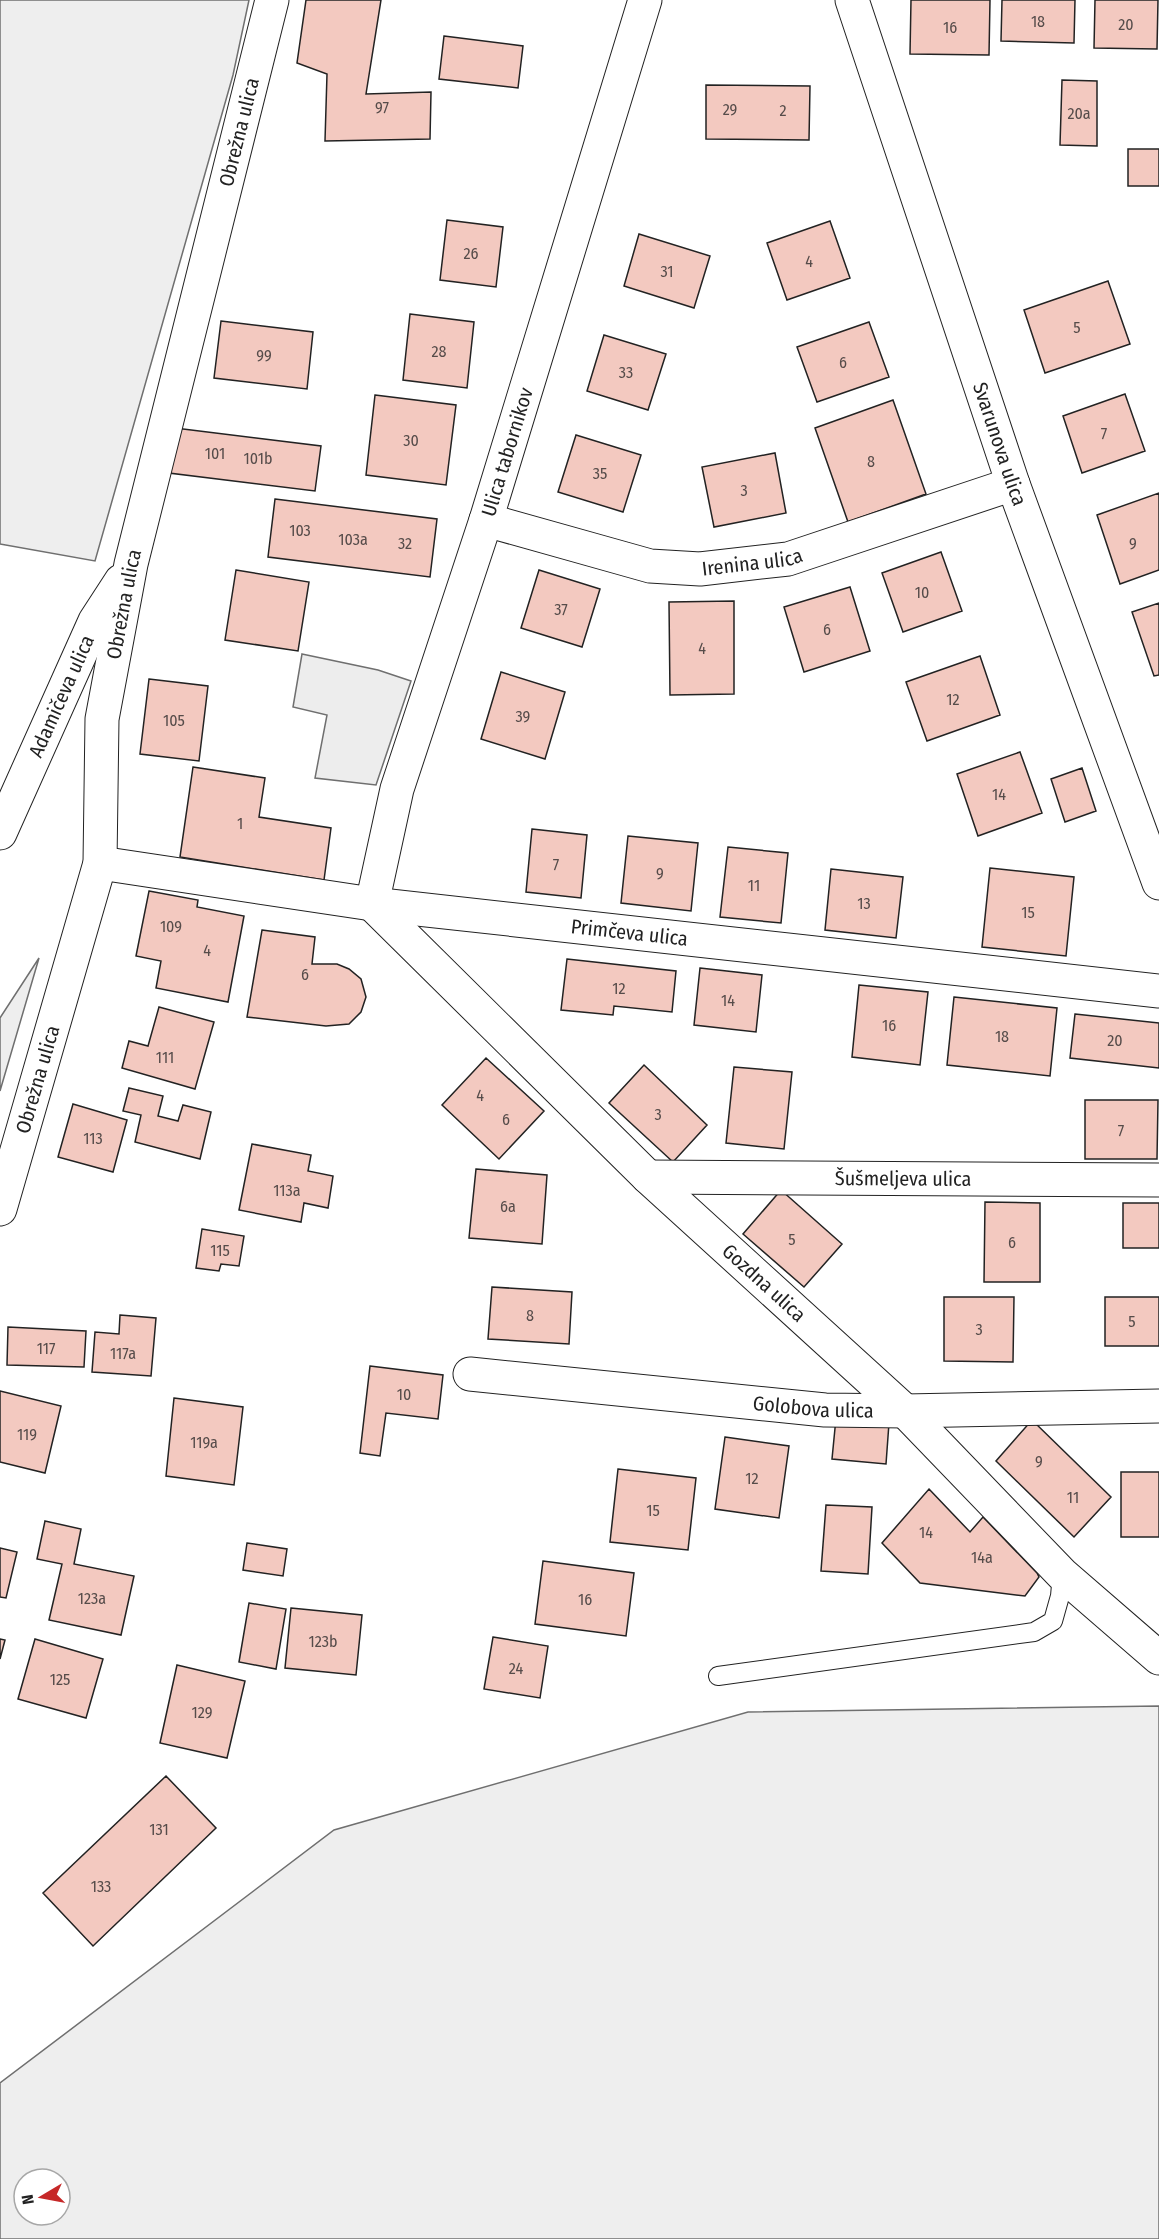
<svg xmlns="http://www.w3.org/2000/svg" width="1159" height="2239" font-family="'Fira Sans Condensed',sans-serif">
<rect width="100%" height="100%" fill="#fff"/>
<path fill="#eee" stroke="#6f6f6f" stroke-width="1.5" fill-rule="evenodd" d="M0,0H249L233,75L95,561L0,544Z
M39,958L0,1091V1018Z
M1159,1706V2239H0V2083L334,1830L748,1712ZM24,2179H60V2215H24Z"/>
<path fill="#ededed" stroke="#6f6f6f" stroke-width="1.5" d="M302,654L378,670L411,681L376,785L315,778L327,715L293,707Z"/>
<path fill="#f3c9c0" stroke="#222" stroke-width="1.5" d="M306,0H381L366,94L431,92L430,139L325,141L327,74L297,63Z
M911,0H990L989,55L910,54Z
M1002,0H1075L1074,43L1001,41Z
M1095,0H1158L1157,49L1094,48Z
M444,36L523,46L518,88L439,79Z
M1062,80L1097,81V146L1060,145Z
M706,85L810,86L809,140L706,139Z
M1128,149H1159V186H1128Z
M447,220L503,227L496,287L440,280Z
M830,221L850,278L787,300L767,243Z
M639,234L710,256L694,308L624,286Z
M1108,281L1130,344L1045,373L1024,310Z
M410,314L474,322L467,388L403,380Z
M221,321L313,332L307,389L214,378Z
M869,322L889,377L817,402L797,347Z
M604,335L666,354L648,410L587,391Z
M1125,394L1145,451L1082,473L1063,416Z
M375,395L456,405L446,485L366,475Z
M893,400L926,494L848,522L815,428Z
M175,428L321,446L315,491L169,473Z
M576,435L641,455L623,512L558,492Z
M775,453L786,513L714,527L702,467Z
M1159,493V570L1120,584L1097,515Z
M275,499L437,519L430,577L268,557Z
M941,552L962,611L903,632L882,573Z
M236,570L309,582L298,651L225,640Z
M539,570L600,589L582,647L521,628Z
M850,587L870,651L804,672L784,607Z
M734,601V694L670,695L669,602Z
M1159,603V675L1154,676L1132,612Z
M980,656L1000,715L927,741L906,682Z
M501,672L565,692L545,759L481,739Z
M149,679L208,686L199,761L140,754Z
M1020,752L1042,813L978,836L957,774Z
M193,767L265,778L259,817L331,828L324,880L180,857Z
M1082,768L1096,811L1065,822L1051,779Z
M532,829L587,835L581,898L526,892Z
M628,836L698,843L691,911L621,903Z
M728,847L788,853L781,923L720,917Z
M990,868L1074,877L1066,956L982,947Z
M831,869L903,877L896,938L825,930Z
M149,891L198,900L197,907L244,916L228,1002L156,988L161,961L136,956Z
M262,930L315,937L312,964H337L349,969L361,979L366,997L361,1012L349,1024L326,1026L247,1017Z
M567,959L676,971L672,1012L614,1006L613,1015L561,1010Z
M700,968L762,975L756,1032L694,1025Z
M859,985L928,992L920,1065L852,1057Z
M954,997L1057,1008L1050,1076L947,1065Z
M159,1007L214,1022L195,1089L122,1068L129,1041L148,1046Z
M1075,1014L1159,1023V1068L1070,1058Z
M486,1058L544,1111L499,1159L442,1105Z
M644,1065L707,1125L673,1162L609,1103Z
M734,1067L792,1072L784,1149L726,1143Z
M129,1088L163,1096L158,1116L178,1121L183,1105L211,1112L200,1159L135,1142L141,1115L123,1111Z
M1085,1100H1158L1157,1159H1085Z
M73,1104L127,1120L113,1172L58,1157Z
M252,1144L311,1155L308,1171L333,1176L328,1208L304,1203L301,1222L239,1210Z
M476,1169L547,1175L542,1244L469,1238Z
M781,1190L842,1244L804,1287L743,1234Z
M985,1202L1040,1203V1282H984Z
M1123,1203H1159V1248H1123Z
M202,1229L244,1236L239,1266L221,1264L219,1271L196,1268Z
M492,1287L572,1292L569,1344L488,1339Z
M944,1297H1014L1013,1362L944,1361Z
M1105,1297H1159V1346H1105Z
M120,1315L156,1318L151,1376L92,1372L95,1332L119,1334Z
M8,1327L86,1331L84,1367L7,1365Z
M370,1366L443,1375L438,1419L386,1413L380,1456L360,1453Z
M0,1391L61,1406L45,1473L0,1462Z
M174,1398L243,1407L234,1485L166,1476Z
M836,1418L889,1423L886,1464L832,1459Z
M1032,1420L1111,1497L1074,1537L996,1461Z
M725,1437L789,1446L779,1518L715,1509Z
M618,1469L696,1478L688,1550L610,1542Z
M1121,1472H1159V1537H1121Z
M929,1489L970,1532L983,1517L1037,1573L1039,1577L1025,1596L920,1583L882,1543Z
M826,1505L872,1507L868,1574L821,1571Z
M45,1521L81,1529L74,1564L134,1576L121,1635L49,1620L62,1564L37,1559Z
M247,1543L287,1549L283,1576L243,1570Z
M0,1548L17,1552L6,1598L0,1597Z
M543,1561L634,1573L626,1636L535,1624Z
M249,1603L286,1609L276,1669L239,1662Z
M291,1608L362,1615L356,1675L285,1668Z
M493,1637L548,1646L540,1698L484,1689Z
M0,1639L5,1640L0,1659Z
M35,1639L103,1659L86,1718L18,1699Z
M177,1665L245,1681L227,1758L160,1743Z
M166,1776L216,1828L93,1946L43,1893Z"/>
<g fill="none" stroke-linecap="round" stroke-linejoin="round">
<defs>
<path id="lane" d="M718,1676L1034,1632L1053,1621L1060,1596L1062,1574"/>
<g id="street">
<path id="s1" d="M645,0L486,520L397,789L372,904L648,1177L905,1411L1062,1574L1159,1658"/>
<path id="s2" d="M852,0L1013,484L1159,883"/>
<path id="s3" d="M486,520L650,566L700,569L788,559L1013,484"/>
<path id="s4" d="M0,833L95,621L121,581"/>
<path id="s5" d="M100,863L372,904L1159,991"/>
<path id="s6" d="M648,1177L1159,1180"/>
<path id="s7" d="M0,1209L100,863L102,719L131,564L272,0"/>
<path id="s8" d="M470,1374L825,1410L905,1411L1159,1406"/>
</g>
</defs>
<use href="#lane" stroke="#222" stroke-width="20"/>
<use href="#street" stroke="#222" stroke-width="35"/>
<use href="#lane" stroke="#fff" stroke-width="18"/>
<use href="#street" stroke="#fff" stroke-width="33"/>
</g>
<g text-anchor="middle" stroke-width="4.5" stroke-linejoin="round" paint-order="stroke">
<g font-size="16" fill="#564c4a">
<text x="1038" y="27">18</text>
<text x="1126" y="30">20</text>
<text x="950" y="33">16</text>
<text x="382" y="113">97</text>
<text x="730" y="115">29</text>
<text x="783" y="116">2</text>
<text x="1079" y="119">20a</text>
<text x="471" y="259">26</text>
<text x="809" y="267">4</text>
<text x="667" y="277">31</text>
<text x="1077" y="333">5</text>
<text x="439" y="357">28</text>
<text x="264" y="361">99</text>
<text x="843" y="368">6</text>
<text x="626" y="378">33</text>
<text x="1104" y="439">7</text>
<text x="411" y="446">30</text>
<text x="215" y="459">101</text>
<text x="258" y="464">101b</text>
<text x="871" y="467">8</text>
<text x="600" y="479">35</text>
<text x="744" y="496">3</text>
<text x="300" y="536">103</text>
<text x="353" y="545">103a</text>
<text x="405" y="549">32</text>
<text x="1133" y="549">9</text>
<text x="922" y="598">10</text>
<text x="561" y="615">37</text>
<text x="827" y="635">6</text>
<text x="702" y="654">4</text>
<text x="953" y="705">12</text>
<text x="523" y="722">39</text>
<text x="174" y="726">105</text>
<text x="999" y="800">14</text>
<text x="240" y="829">1</text>
<text x="556" y="870">7</text>
<text x="660" y="879">9</text>
<text x="754" y="891">11</text>
<text x="864" y="909">13</text>
<text x="1028" y="918">15</text>
<text x="171" y="932">109</text>
<text x="207" y="956">4</text>
<text x="305" y="980">6</text>
<text x="619" y="994">12</text>
<text x="728" y="1006">14</text>
<text x="889" y="1031">16</text>
<text x="1002" y="1042">18</text>
<text x="1115" y="1046">20</text>
<text x="165" y="1063">111</text>
<text x="480" y="1101">4</text>
<text x="658" y="1120">3</text>
<text x="506" y="1125">6</text>
<text x="1121" y="1136">7</text>
<text x="93" y="1144">113</text>
<text x="287" y="1196">113a</text>
<text x="508" y="1212">6a</text>
<text x="792" y="1245">5</text>
<text x="1012" y="1248">6</text>
<text x="220" y="1256">115</text>
<text x="530" y="1321">8</text>
<text x="1132" y="1327">5</text>
<text x="979" y="1335">3</text>
<text x="46" y="1354">117</text>
<text x="123" y="1359">117a</text>
<text x="404" y="1400">10</text>
<text x="27" y="1440">119</text>
<text x="204" y="1448">119a</text>
<text x="1039" y="1467">9</text>
<text x="752" y="1484">12</text>
<text x="1073" y="1503">11</text>
<text x="653" y="1516">15</text>
<text x="926" y="1538">14</text>
<text x="982" y="1563">14a</text>
<text x="92" y="1604">123a</text>
<text x="585" y="1605">16</text>
<text x="323" y="1647">123b</text>
<text x="516" y="1674">24</text>
<text x="60" y="1685">125</text>
<text x="202" y="1718">129</text>
<text x="159" y="1835">131</text>
<text x="101" y="1892">133</text>
</g>
<g font-size="20" fill="#222" stroke="#fff">
<text dy="7" stroke="none"><textPath href="#s7" startOffset="1107">Obrežna ulica</textPath></text>
<text dy="7" stroke="none"><textPath href="#s2" startOffset="468">Svarunova ulica</textPath></text>
<text transform="translate(507 452) rotate(-73)" y="7">Ulica tabornikov</text>
<text dy="7" stroke="none"><textPath href="#s3" startOffset="273">Irenina ulica</textPath></text>
<text dy="7" stroke="none"><textPath href="#s7" startOffset="621">Obrežna ulica</textPath></text>
<text dy="7" stroke="none"><textPath href="#s4" startOffset="150">Adamičeva ulica</textPath></text>
<text dy="7" stroke="none"><textPath href="#s5" startOffset="534">Primčeva ulica</textPath></text>
<text dy="7" stroke="none"><textPath href="#s7" startOffset="135">Obrežna ulica</textPath></text>
<text dy="7" stroke="none"><textPath href="#s6" startOffset="255">Šušmeljeva ulica</textPath></text>
<text dy="7" stroke="none"><textPath href="#s1" startOffset="1490">Gozdna ulica</textPath></text>
<text dy="7" stroke="none"><textPath href="#s8" startOffset="345">Golobova ulica</textPath></text>
</g>
</g>
<g transform="translate(42 2197) rotate(260)"><circle r="28" fill="#ffffff" stroke="#a7a7a7" stroke-width="1.5"/>
<path d="M0-4.5L10 22L0 15L-10 22Z" fill="#c62828"/>
<text y="-9" font-size="16" font-weight="bold" text-anchor="middle" fill="#222222">N</text>
</g>
</svg>
